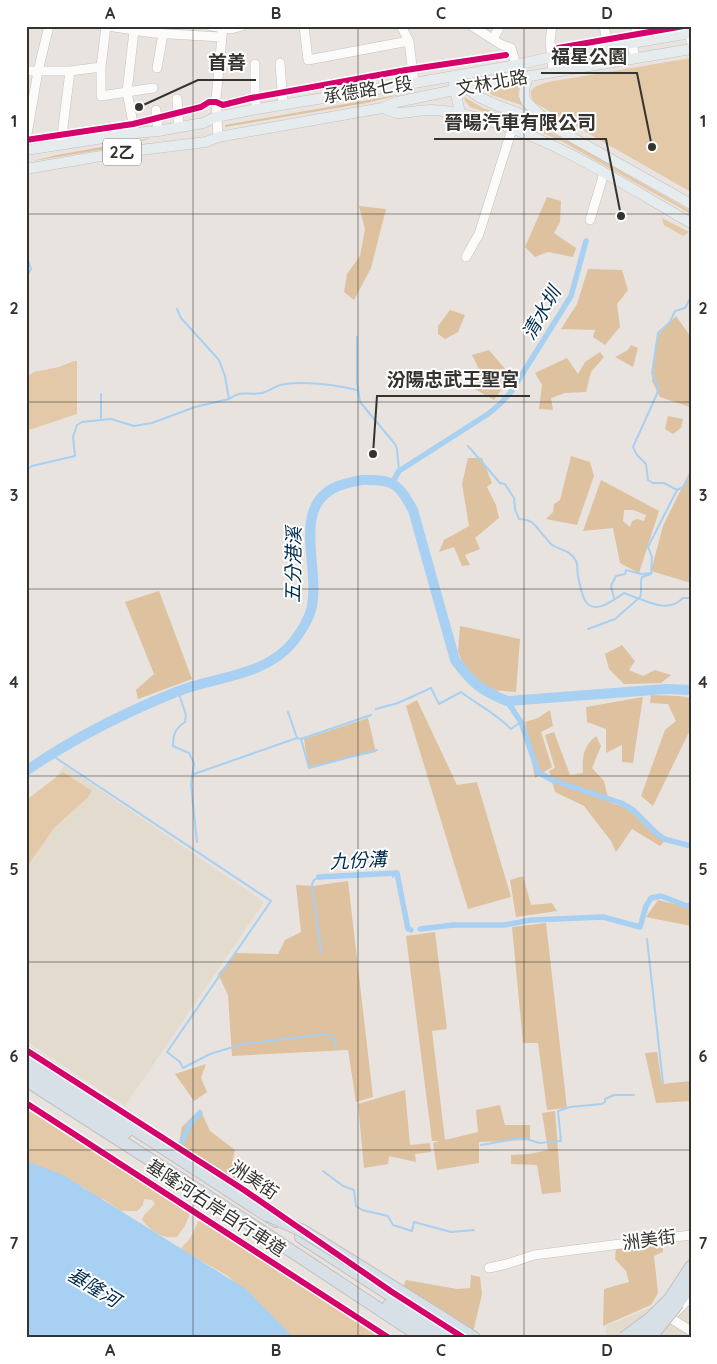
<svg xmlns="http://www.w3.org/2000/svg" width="717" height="1364" font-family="Quicksand,'Noto Sans TC',sans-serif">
<rect width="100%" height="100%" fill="#e8e3de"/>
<path fill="#e2dbce" d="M64,765L264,902L125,1106L26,1041V801L53,781Z
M691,1254V1338H606V1326L659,1304Z"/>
<path fill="#e3c9a7" d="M623,50L625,51L624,54L565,64V60Z
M691,58V192L535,103C524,88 537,86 548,82Z
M519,84L518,97L524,106L492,95L488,91V89Z
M464,97L483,108L535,126L565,139L691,211V214L563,142L530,127L470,107L465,101Z
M662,218L689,232L683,236L664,225Z
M74,361H77V414L26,431V381L29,375L34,372L59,367Z
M63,772L92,791L87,798L54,828L26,868V800Z
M26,1109L190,1213L185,1226L177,1237C162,1239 152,1232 142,1220L144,1215L155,1204L152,1200L144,1199L143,1205L137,1211H121L103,1199H96L85,1188L30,1163L26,1159Z
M199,1220L383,1338H294L228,1276L182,1250L181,1248L189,1240Z"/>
<path fill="#dec19e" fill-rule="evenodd" d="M403,94L366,103L225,127V125Z
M151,138L130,145L33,161L57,155Z
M547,197L561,201L560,222L554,233L576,248L573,257L548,252L535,257L525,247Z
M359,206L386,209L371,268L354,300L344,292L347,274L360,256L365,229Z
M588,269L622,270L628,290L617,304L620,327L605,345L593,337L595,330L561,329L577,304Z
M450,310L465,315L458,332L445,339L438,334V326Z
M676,316L691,337L690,407L660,397L652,381L657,336Z
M631,345L638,348L633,367L615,357L628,350Z
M489,350L511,376L494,400L471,387L479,369L472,355Z
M600,352L604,357L591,372L586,392L565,393L551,398L553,410L539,409L542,385L535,373L567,358L578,374L585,362Z
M668,416L683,419L681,428L673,434L665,429Z
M571,456L590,462L594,476L577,525L546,519L553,512L554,504L560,500Z
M468,458H482L492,483L487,487L496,505L499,518L475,538L480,549L465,555L470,565L462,566L454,547L439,552L444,540L469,526L462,484Z
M689,473L691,475V583L651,571L663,526Z
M601,480L659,511L639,573L620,563L613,528L583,531ZM624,510H633L646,515L644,521L637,519L632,521L630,527L623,521Z
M159,591L192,679L138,699L136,690L154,674L125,602Z
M460,626L520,639L516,692L489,690L465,670L458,651Z
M622,645L635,661L629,670L643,676L655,670L671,675L661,683L624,684L609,669L605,654Z
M651,695L679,696L691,698V728L653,806L641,796L665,730L676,721L668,704L650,703Z
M643,697L633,763L622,762V745L606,753V729L587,722L586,707Z
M417,700L457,785L477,782L511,897L468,909L406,706Z
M550,710L553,726L541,732L552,767L535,778L525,722L538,718Z
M368,718L376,752L308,767L304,739Z
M554,732L570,775L583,773C582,757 583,747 596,736L601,746L592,768L604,781L609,802L627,808L664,842L660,846L632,829L616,852L611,841L584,806L555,792L549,771L555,768L545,735Z
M523,876L531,905L552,903L557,911L516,917L510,880Z
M348,881L373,1097L356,1102L348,1050L232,1056L228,995L218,974L236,953L278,954L285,940L301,932L296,885L313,886Z
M658,900L691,908V926L646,917Z
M546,923L567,1108L547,1110L538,1043H523L512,927Z
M435,932L447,1029L432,1031L445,1140L478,1132L476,1110L500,1105L505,1125H530V1140L479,1142V1163L437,1170L433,1143L439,1141H432L406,936Z
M657,1052L662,1084L691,1081V1101L656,1103L645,1053Z
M206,1064L201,1078L207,1092L194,1101L175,1074Z
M405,1090L410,1145L430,1143L431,1152L415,1154L416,1162L389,1156L388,1164L364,1168L358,1104Z
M200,1109L210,1131L235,1150L232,1164L247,1180L244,1187L179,1143L182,1127Z
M555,1111L561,1192L542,1194L537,1165L511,1164V1155L529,1154L548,1150L542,1113Z
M662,1242L663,1252L654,1256L658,1293L651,1305L603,1326L604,1289L629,1282L626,1271L615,1259L616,1248Z
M471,1275L480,1277L482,1294L473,1332L403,1287L406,1280L457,1289L470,1288Z"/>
<path fill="#a7d0f2" d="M26,1161L63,1175L246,1289L294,1338H26Z"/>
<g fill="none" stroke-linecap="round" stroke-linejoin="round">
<path stroke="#a7d0f2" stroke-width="2" d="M26,187H28
M26,254L31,269L26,277
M26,295V300
M177,309L181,318L219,360L225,376L229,399C242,389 249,396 262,393C268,392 274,387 280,385C300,380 337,385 357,390
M357,337V382L360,402L395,444L397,449L399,471
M101,419V394
M468,446L500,483L505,484L514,498L515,509L519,519C537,520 535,528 546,538C548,541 551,545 554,546C563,551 570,550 576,561C578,565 577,572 578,576C579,582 583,599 586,602C596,615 615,599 624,593L637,598
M26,470L32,466L75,456L73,437L77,425L82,422L111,419L134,426L152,423L195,407L229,399
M677,490L664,483H653L648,480L646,464L637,455L633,447L657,394L658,387L652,373L658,333L670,322L675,311L685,308L691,297
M614,598L611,586L616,576L625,574L626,570L641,574L652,573
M640,599C655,605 670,611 683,598H691
M588,629L615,619L640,597C643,591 639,584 642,577L651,574L652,557L648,547L677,490L683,487L691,475
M178,691L186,715L185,722C175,729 173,734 173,746L189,753L194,763L191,785L197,842
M376,709L398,703L431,688L439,704L461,692C478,705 497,714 511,729L521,722
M288,712L297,738
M301,739L309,768L377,750
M50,754L271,901L167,1052L180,1062L183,1068L210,1054L243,1044L327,1034L335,1039L336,1048
M194,774L297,738L301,739L371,715
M319,877L314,880L312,884L321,952
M393,877L395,871
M647,939L663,1083
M481,1145L516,1139H527L539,1143L561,1141L558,1111L570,1107L602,1104L605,1102V1099L614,1095H634
M323,1171L343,1186L354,1190L356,1206L362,1210L388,1216L393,1225L412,1231L414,1222L451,1232L474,1230"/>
<path stroke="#a7d0f2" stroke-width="5.5" d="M392,483L399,471L488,414L500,404L511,392L571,296L586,241
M507,701L521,722L538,772L552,780L621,803L633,810L655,832L664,839L691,846
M319,877L397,873L408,929L411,930
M420,929L453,925H504L532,920L603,917L640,927L646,906L651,898L661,896L687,906L691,905
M182,1142L190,1124L200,1113"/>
<path stroke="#a7d0f2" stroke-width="10" d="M26,771C72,739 124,713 176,692C215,676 265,677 293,642C300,633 308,621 311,610C322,570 289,506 338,486C347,483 354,481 363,480C395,479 398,484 413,510L455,660C472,683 480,690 507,701L666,689L691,690"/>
<defs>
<path id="minor" d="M106,26L101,67V96L153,88
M108,26L153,33L221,37
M211,26L231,29L242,26
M304,26L308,60L409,41
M401,26L409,41L414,83
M472,26L502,45L511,48L516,65
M552,26L550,41L553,72
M604,26L608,47
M689,26L691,41
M134,31L127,92L135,133
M493,39L500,26
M635,58L632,43L638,26
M280,63L283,105
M255,64V98L257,109
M157,68L163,34
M26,71H70L101,67
M177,99L179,127
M156,110L158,131
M218,137L216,99L223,26
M26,140L38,71L49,26
M61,143L70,71
M590,220L604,173
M466,257L479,234L512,129
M26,1050L284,1218
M489,1268L507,1264L534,1255L691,1235
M676,1312L691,1296
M664,1314L691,1331"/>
<path id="major" d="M529,76C515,106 533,103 549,124
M454,84L460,114
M462,85L479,97L496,105L550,125L691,204
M382,108C387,109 392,112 397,113C408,113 420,110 431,110C448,110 466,115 483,119C558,140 624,185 691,223
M26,150L135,133L158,131L203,123L216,117L257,109L414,83L516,65L560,55L691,33
M26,169L124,152L206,142L218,137L382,108L397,102L483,84L691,49"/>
<path id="highway" d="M26,1059L276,1221
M26,1070L109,1123L126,1132
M26,1080L255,1227L423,1338
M301,1237L457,1338
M670,1299L691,1267
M678,1303L691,1284
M389,1305L439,1338
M438,1315L474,1338"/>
</defs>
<use href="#minor" stroke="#c5c1bd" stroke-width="10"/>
<use href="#major" stroke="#c3c0be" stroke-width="11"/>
<use href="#highway" stroke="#c3c0be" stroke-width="14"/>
<use href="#minor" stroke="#fcfbfa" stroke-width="9"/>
<use href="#major" stroke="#e6ebee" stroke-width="10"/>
<use href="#highway" stroke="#d7e0e6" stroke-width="12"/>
<defs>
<path id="highway-bridge" d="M268,1215L303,1231L438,1315
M653,1334L678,1303
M624,1338L651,1318L670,1299
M641,1338L655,1322"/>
</defs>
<use href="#highway-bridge" stroke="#c3c0be" stroke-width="14" stroke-linecap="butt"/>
<use href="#highway-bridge" stroke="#d7e0e6" stroke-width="12"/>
<defs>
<path id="cycleway" d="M558,48L684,26
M26,140L133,124L201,107L209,102H216L223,105L251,98L406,70L506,55
M26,1050L244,1190L392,1292L464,1338
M26,1103L389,1338"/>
</defs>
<use href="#cycleway" stroke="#fff" stroke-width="9"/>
<use href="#cycleway" stroke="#d6006c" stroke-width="6"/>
</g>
<path fill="none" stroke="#35332f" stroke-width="1" stroke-opacity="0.55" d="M193,26V1338M358,26V1338M524,26V1338M26,214H691M26,402H691M26,589H691M26,776H691M26,962H691M26,1150H691"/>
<g text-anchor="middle" stroke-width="4" stroke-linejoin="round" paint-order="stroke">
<rect fill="#fff" stroke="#72706d" stroke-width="1" x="103" y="138.5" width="38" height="27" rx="4"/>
<g font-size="16" font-weight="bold" fill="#35332f">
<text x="122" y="158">2乙</text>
</g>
<g font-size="18" fill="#35332f" stroke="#fff">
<text transform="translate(492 83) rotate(-10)" y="6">文林北路</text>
<text transform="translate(368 90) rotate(-9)" y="6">承德路七段</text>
<text transform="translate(254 1180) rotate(34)" y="6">洲美街</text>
<text transform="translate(216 1208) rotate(33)" y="6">基隆河右岸自行車道</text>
<text transform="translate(649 1240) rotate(-7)" y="6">洲美街</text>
</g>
<g font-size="19" font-style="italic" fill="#002d4d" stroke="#fff">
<text transform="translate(541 313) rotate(-60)" y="7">清水圳</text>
<text transform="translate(293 565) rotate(-89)" y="7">五分港溪</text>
<text transform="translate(358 860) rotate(-3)" y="7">九份溝</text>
<text transform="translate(94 1287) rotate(31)" y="7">基隆河</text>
</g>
</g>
<path fill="none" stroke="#35332f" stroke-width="2" d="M652 147L637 73H541M139 107L198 80H256M621 216L606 139H434M373 454L377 396H530"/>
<g fill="#35332f" stroke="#fff" stroke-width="2">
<circle cx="652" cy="147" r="5"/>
<circle cx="139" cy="107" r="5"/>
<circle cx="621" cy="216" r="5"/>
<circle cx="373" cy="454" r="5"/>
</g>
<g font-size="19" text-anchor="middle" font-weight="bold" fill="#35332f" stroke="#fff" stroke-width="4" stroke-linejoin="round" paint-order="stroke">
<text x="589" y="63">福星公園</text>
<text x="227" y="69">首善</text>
<text x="520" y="129">晉暘汽車有限公司</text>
<text x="453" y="386">汾陽忠武王聖宮</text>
</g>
<rect width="717" height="1364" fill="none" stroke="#ffffff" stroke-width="55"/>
<rect x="28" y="28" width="662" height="1308" fill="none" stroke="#35332f" stroke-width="2"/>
<g font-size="16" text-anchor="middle" font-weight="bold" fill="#35332f">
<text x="110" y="19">A</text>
<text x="276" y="19">B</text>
<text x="441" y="19">C</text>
<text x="607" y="19">D</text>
<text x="14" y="127">1</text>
<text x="703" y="127">1</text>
<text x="14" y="314">2</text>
<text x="703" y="314">2</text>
<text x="14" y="501">3</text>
<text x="703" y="501">3</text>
<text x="14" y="688">4</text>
<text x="703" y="688">4</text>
<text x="14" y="875">5</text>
<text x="703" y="875">5</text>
<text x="14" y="1062">6</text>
<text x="703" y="1062">6</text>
<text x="14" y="1249">7</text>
<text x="703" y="1249">7</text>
<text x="110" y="1356">A</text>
<text x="276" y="1356">B</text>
<text x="441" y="1356">C</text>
<text x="607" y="1356">D</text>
</g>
</svg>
